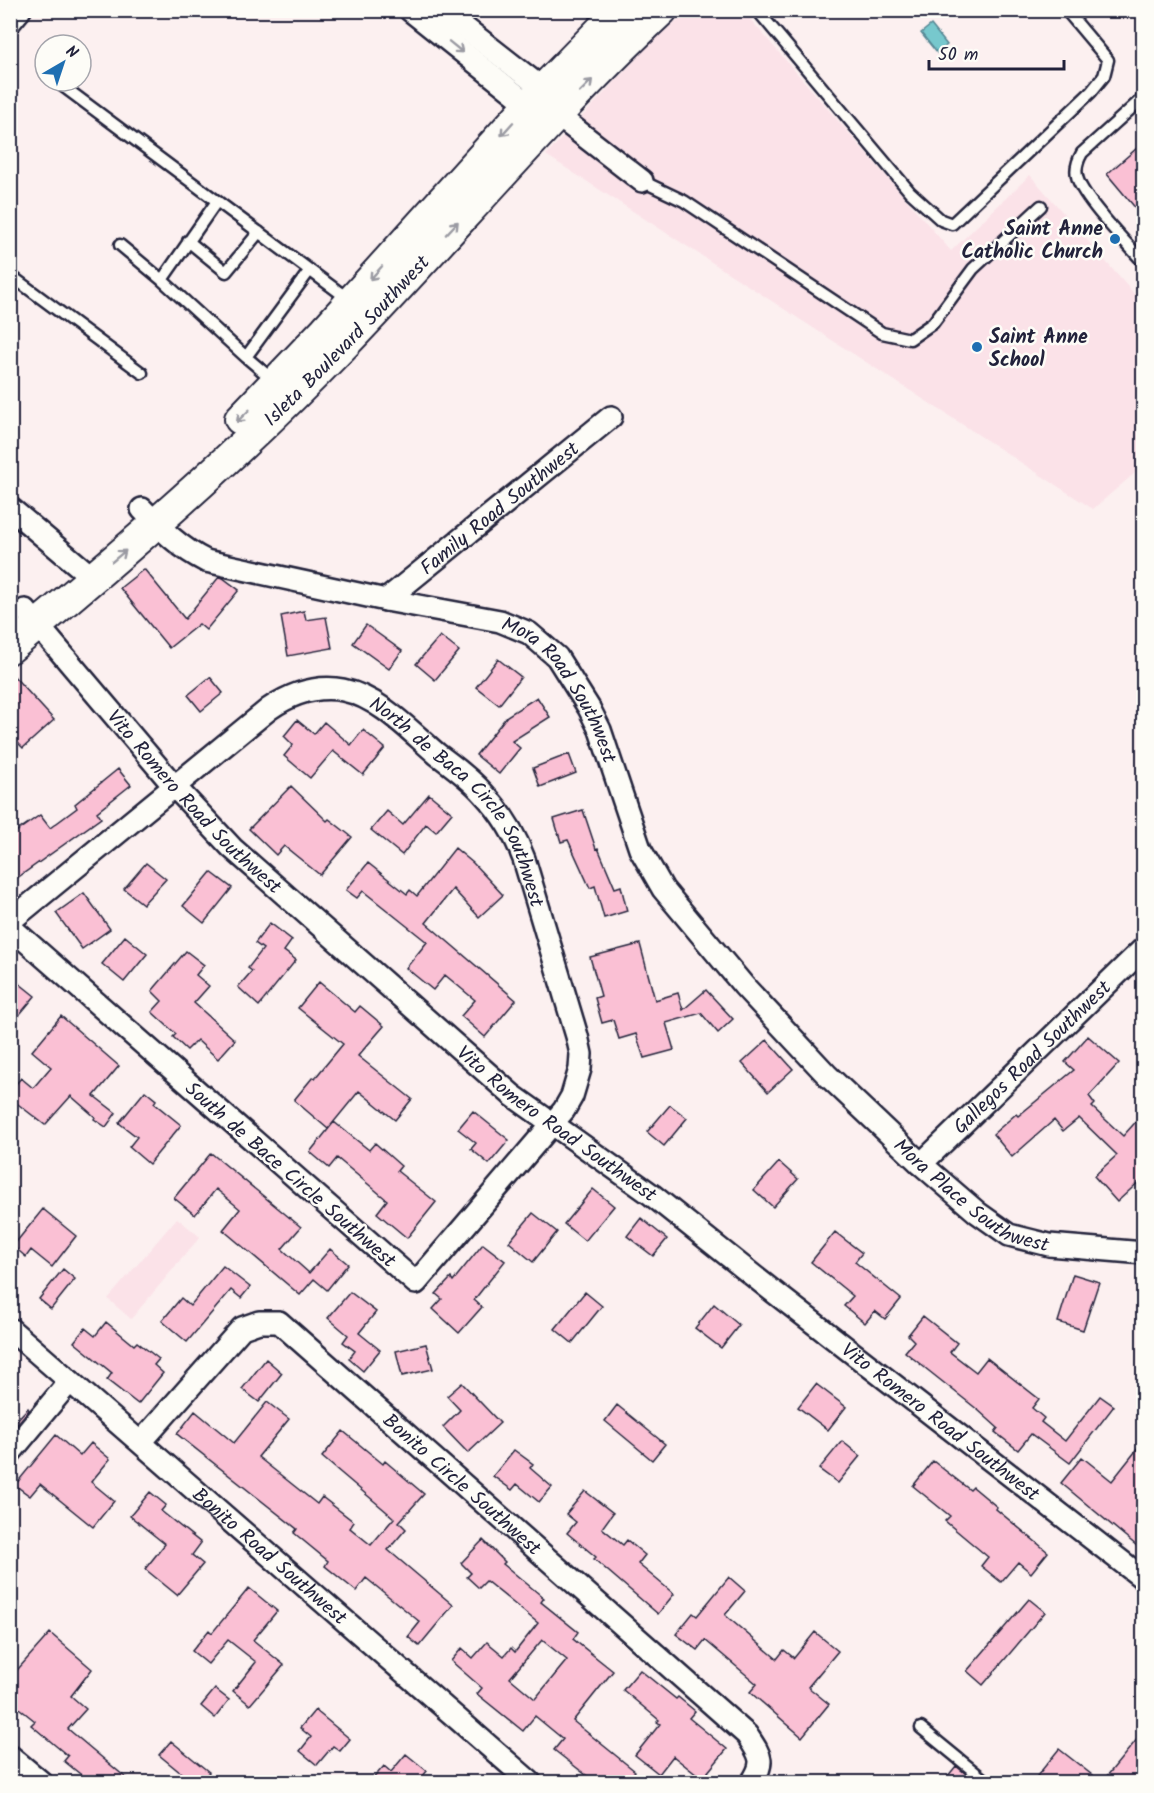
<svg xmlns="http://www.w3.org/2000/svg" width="1154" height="1793" font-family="Kalam,sans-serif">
<rect width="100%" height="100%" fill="#fcf0f0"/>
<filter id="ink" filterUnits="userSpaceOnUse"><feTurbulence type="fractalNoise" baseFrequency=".0167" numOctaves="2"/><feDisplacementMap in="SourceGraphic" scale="12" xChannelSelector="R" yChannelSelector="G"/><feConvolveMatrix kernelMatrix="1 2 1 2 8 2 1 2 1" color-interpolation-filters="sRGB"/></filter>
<g filter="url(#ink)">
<path fill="#fbe2e8" d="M687,11H743L951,251L1030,175L1143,304V466L1093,509L546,155L650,44Z
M177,1218L200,1237L131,1319L108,1299Z"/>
<path fill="#77c8cd" stroke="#558693" stroke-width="1.5" d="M931,25L947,45L937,53L921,33Z"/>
<path fill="#fac0d4" stroke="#22223b" stroke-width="1.5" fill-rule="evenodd" d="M1143,143V217L1107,174Z
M144,569L185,619L219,577L223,578L239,590L206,630L199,624L169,648L120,588Z
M304,611L306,620L326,617L332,648L288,656L281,616Z
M366,625L402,651L389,669L353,643Z
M440,636L459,651L435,680L416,664Z
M498,659L521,677L499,705L476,687Z
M10,672L54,720L23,748L10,735Z
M210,677L223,693L201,711L188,695Z
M537,697L550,717L512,741L520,748L499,774L476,755L507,716Z
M297,720L314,734L324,722L351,745L363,730L385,748L363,775L333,751L310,778L284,756L293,745L284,736Z
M569,754L576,773L540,787L533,768Z
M118,769L131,785L97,812L101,818L10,883V836L40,815L50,828L77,808L75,804Z
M291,786L327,821L329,819L352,837L320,875L284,846L276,855L249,829Z
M429,794L452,813L436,832L426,824L402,855L371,830L387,811L403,825Z
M583,810L596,849L598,848L615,888L621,886L627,911L604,918L595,886L590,888L568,840L561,842L554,819Z
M455,848L473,863L503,895L479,917L453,889L426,923L516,1000L485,1037L461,1016L475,1000L445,975L433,990L406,968L427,942L363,891L357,898L346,890L368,863L407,894L410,890L417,896Z
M146,863L166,879L143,904L124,889Z
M211,872L232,888L204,923L183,906Z
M84,893L110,929L82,949L56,913Z
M270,923L292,940L284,951L296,960L259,1006L238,987L252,971L248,968L263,949L255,943Z
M125,936L147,954L124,982L102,964Z
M640,944L655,1000L678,993L683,1010L706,990L733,1019L718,1033L701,1013L666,1023L674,1050L644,1058L636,1034L619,1039L613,1020L602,1023L595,998L601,996L590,957Z
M186,951L204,965L196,975L209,986L194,1003L235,1040L218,1059L197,1040L187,1050L173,1037L176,1034L152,1012L162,1001L152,991Z
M10,976L35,996L10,1026Z
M319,982L355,1012L360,1006L384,1026L358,1056L412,1099L395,1120L359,1091L328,1129L294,1100L313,1077L315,1078L343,1044L298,1008Z
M61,1016L119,1066L94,1096L116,1113L106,1127L94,1119L95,1117L71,1096L45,1125L10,1098V1091L21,1078L33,1088L51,1067L32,1051Z
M1088,1036L1119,1063L1089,1096L1095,1104L1092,1107L1123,1136L1143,1114V1178L1117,1202L1094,1176L1117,1155L1079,1118L1063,1131L1054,1120L1012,1157L993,1134L1016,1114L1018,1116L1074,1070L1065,1062Z
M767,1040L793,1069L768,1092L742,1063Z
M145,1091L156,1100L154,1103L181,1125L149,1164L129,1147L137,1137L119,1123Z
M670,1105L687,1118L664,1146L647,1132Z
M473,1111L509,1140L489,1164L471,1149L476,1143L458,1129Z
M334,1122L369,1150L375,1143L401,1166L397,1171L436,1202L407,1238L377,1213L387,1200L337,1158L329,1168L310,1152Z
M211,1153L301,1227L282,1249L309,1273L330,1249L348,1264L327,1290L314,1279L300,1295L223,1230L240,1209L216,1189L195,1215L174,1198Z
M779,1162L798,1179L773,1207L754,1190Z
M593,1189L614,1206L585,1241L564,1224Z
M43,1209L76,1236L52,1267L31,1250L26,1257L13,1246Z
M533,1213L557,1232L533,1262L509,1242Z
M641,1218L667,1239L653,1256L627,1236Z
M835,1232L862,1253L855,1262L901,1299L885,1319L875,1311L865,1323L844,1306L853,1296L811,1262Z
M483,1244L505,1261L474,1300L482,1307L459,1333L433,1309L442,1299L436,1294L451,1278L453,1281Z
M223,1266L250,1287L241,1298L231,1290L187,1342L162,1321L181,1298L190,1306Z
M63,1269L75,1279L51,1309L39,1299Z
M1073,1274L1099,1282L1083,1330L1058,1322Z
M350,1292L376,1312L359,1333L380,1350L363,1371L349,1359L355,1351L343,1342L348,1335L328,1318Z
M585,1292L602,1306L572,1343L555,1329Z
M714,1304L739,1325L721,1348L695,1328Z
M923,1316L957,1343L950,1352L976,1372L987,1358L1039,1399L1032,1408L1044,1418L1041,1422L1065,1441L1100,1396L1114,1406L1070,1463L1031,1434L1018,1450L995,1432L998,1428L978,1410L905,1352L914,1341L908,1335Z
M106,1322L134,1345L137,1342L159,1359L154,1365L163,1373L138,1404L107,1380L112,1373L74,1342L85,1328L95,1336Z
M426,1344L433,1369L402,1376L396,1351Z
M266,1359L282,1373L259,1402L242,1389Z
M462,1383L500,1423L468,1453L443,1427L460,1410L447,1396Z
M816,1384L846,1407L828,1430L798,1407Z
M267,1402L289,1419L258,1457L317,1504L322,1497L354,1522L350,1528L371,1545L394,1518L322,1457L343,1431L383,1464L385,1461L424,1494L399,1522L406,1529L388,1550L453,1605L419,1646L408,1637L420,1622L366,1578L356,1591L325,1566L328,1561L294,1533L297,1529L177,1434L195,1411L234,1443Z
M617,1405L665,1444L652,1460L605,1421Z
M28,1408L29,1410L10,1432V1427Z
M56,1435L80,1456L91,1443L110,1459L91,1482L114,1501L93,1527L40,1484L30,1496L15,1485Z
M842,1441L860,1456L838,1483L819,1469Z
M1143,1442V1551L1061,1483L1082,1457L1112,1481Z
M514,1450L533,1464L530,1468L552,1487L539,1502L517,1484L512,1490L493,1476Z
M933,1461L970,1490L973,1487L997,1507L996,1509L1048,1552L1031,1573L1018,1562L1001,1582L981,1566L988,1557L945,1521L950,1516L913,1486Z
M585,1491L613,1513L602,1528L623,1545L627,1540L645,1555L638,1564L674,1594L658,1614L594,1559L596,1557L567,1533L576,1522L566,1514Z
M150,1492L166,1505L161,1511L201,1543L192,1555L203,1564L177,1595L145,1569L165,1544L130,1516Z
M483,1540L505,1562L503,1564L544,1598L541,1602L578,1632L573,1639L613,1671L573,1721L635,1771L626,1782H595L554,1750L563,1739L535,1716L523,1731L477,1694L482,1688L451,1661L462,1648L473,1658L487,1642L504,1656L511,1648L515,1652L538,1623L486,1581L479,1588L467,1577L471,1573L461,1563ZM542,1640L567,1660L535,1699L510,1678Z
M729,1577L745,1591L725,1615L777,1659L784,1650L794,1658L815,1632L838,1651L808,1687L829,1704L802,1737L750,1692L757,1684L705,1640L697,1650L676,1634L693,1613L697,1616Z
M249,1588L277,1611L253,1640L284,1665L250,1705L233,1691L256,1662L228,1640L208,1664L192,1651L209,1630L212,1633Z
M1029,1599L1045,1612L983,1685L967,1671Z
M50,1633L92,1669L71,1696L86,1709L68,1729L131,1782H90L64,1761L68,1756L31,1725L35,1721L10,1701V1678Z
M640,1670L676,1699L678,1697L695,1711L689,1718L727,1749L702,1779L673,1756L659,1774L635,1755L660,1724L657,1722L659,1720L623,1690Z
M215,1689L229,1700L215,1718L201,1706Z
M315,1710L350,1739L340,1751L333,1746L317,1765L300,1751L311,1737L300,1728Z
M1143,1732V1772L1135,1782H1102Z
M171,1741L209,1772L201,1782H192L159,1755Z
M1059,1749L1101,1782H1045L1037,1776Z
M406,1754L427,1771L418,1782H370L384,1766L391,1772Z
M956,1766L976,1782H943Z"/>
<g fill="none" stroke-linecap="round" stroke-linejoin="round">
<defs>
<path id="service" d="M757,10L910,192L941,220L952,224L1091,92L1104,76L1108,60L1066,10
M60,84L351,301
M1144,97L1082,153C1078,160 1075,168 1077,176C1080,196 1129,245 1144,263
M642,181L684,201L882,333L910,339L933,323L973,269L1041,206
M217,201L162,280L246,357
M188,241L226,272L259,232
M120,245L162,280
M10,275L142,373
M273,380L246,357L310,270
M921,1728L987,1782"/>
<g id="minor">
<path d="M410,10L529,105L557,115L642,181"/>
<path d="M442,10L543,89L550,101"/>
<path d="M10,22L20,10"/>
<path d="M10,508L93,578"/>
<path id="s1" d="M142,509C162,530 180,548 206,561L386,600L500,621L529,633L557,657L589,708L600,730L640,849L663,889L744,986L828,1076L921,1164L978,1213L1009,1235L1049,1245L1144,1253"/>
<path id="s2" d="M386,600L611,417"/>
<path id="s3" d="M25,610L174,786L232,848L512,1095L652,1195L770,1289L1144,1579"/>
<path id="s4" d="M10,921L269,709C291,694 316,685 343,690C379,697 410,731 437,754C453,766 470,778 483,793C501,812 515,834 524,859L577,1036L581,1054L580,1069L572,1096L564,1110L416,1283L10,927"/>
<path id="s5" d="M921,1164L1144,948"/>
<path id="s6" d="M10,1329L530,1782"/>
<path id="s7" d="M141,1442L242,1328L259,1322H279L747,1735C760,1755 766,1761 752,1782"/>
<path d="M10,1453L70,1381"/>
<path d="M10,1756L41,1782"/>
</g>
<g id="secondary">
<path d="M240,419L325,330L543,89L620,10"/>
<path id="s8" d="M10,648C125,552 239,454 343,346C450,235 549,116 662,10"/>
</g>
</defs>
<use href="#service" stroke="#22223b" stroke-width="15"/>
<use href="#minor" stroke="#22223b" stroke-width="26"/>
<use href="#secondary" stroke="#22223b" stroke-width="34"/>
<use href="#service" stroke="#fdfcf7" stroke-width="10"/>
<use href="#minor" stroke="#fdfcf7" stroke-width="21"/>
<use href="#secondary" stroke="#fdfcf7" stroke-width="30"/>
</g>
<defs><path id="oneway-shaft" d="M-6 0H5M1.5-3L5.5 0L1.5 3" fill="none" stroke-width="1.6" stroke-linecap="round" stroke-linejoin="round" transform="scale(1.5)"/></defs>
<g stroke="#9a9aa2">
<use href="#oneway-shaft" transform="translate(456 47) rotate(39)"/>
<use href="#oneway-shaft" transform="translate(586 86) rotate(-45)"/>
<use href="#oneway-shaft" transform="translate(507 129) rotate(132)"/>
<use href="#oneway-shaft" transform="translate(452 228) rotate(-47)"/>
<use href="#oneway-shaft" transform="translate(376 273) rotate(132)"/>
<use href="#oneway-shaft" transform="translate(243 416) rotate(136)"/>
<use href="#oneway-shaft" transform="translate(119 556) rotate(-40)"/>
</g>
</g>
<g fill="#1f6fb2" stroke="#fdfcf7" stroke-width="2">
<circle cx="1115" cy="239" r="6"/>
<circle cx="977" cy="347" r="6"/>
</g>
<g text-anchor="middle" stroke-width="5" stroke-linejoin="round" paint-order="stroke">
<g font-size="20" font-weight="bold" fill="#22223b" stroke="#fdfcf7" text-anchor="end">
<text x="1103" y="235">Saint Anne<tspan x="1103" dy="23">Catholic Church</tspan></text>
<text x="989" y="343" text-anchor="start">Saint Anne<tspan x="989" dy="23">School</tspan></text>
</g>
<g font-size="20" fill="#22223b" stroke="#fdfcf7">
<text dy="7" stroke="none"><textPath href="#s8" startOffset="456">Isleta Boulevard Southwest</textPath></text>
<text dy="7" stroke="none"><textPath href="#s2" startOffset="146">Family Road Southwest</textPath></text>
<text dy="7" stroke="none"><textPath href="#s1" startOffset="478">Mora Road Southwest</textPath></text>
<text dy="7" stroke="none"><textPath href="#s3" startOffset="256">Vito Romero Road Southwest</textPath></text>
<text dy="7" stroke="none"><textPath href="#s4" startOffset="580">North de Baca Circle Southwest</textPath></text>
<text dy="7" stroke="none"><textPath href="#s5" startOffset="154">Gallegos Road Southwest</textPath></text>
<text dy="7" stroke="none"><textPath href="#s3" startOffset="742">Vito Romero Road Southwest</textPath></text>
<text transform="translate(291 1174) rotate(41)" y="7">South de Bace Circle Southwest</text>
<text dy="7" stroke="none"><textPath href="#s1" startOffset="1146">Mora Place Southwest</textPath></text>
<text dy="7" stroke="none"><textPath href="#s3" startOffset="1228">Vito Romero Road Southwest</textPath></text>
<text dy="7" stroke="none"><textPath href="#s7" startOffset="435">Bonito Circle Southwest</textPath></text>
<text dy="7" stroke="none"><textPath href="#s6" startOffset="345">Bonito Road Southwest</textPath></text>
</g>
</g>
<rect width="1154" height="1793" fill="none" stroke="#fdfcf7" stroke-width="36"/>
<rect x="18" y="18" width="1118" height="1757" fill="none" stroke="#22223b" stroke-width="2" filter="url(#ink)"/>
<g transform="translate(63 63) rotate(39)"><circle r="28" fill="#fdfcf7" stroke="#a5a5ac" stroke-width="1.5"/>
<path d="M0-4.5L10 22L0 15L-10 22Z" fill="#1f6fb2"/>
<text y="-9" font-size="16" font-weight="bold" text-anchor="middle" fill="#22223b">N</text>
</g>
<path d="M929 60v9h135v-9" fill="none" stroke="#22223b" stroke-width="3"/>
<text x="938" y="60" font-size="18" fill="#22223b" stroke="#fdfcf7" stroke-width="4.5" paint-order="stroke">50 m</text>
</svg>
